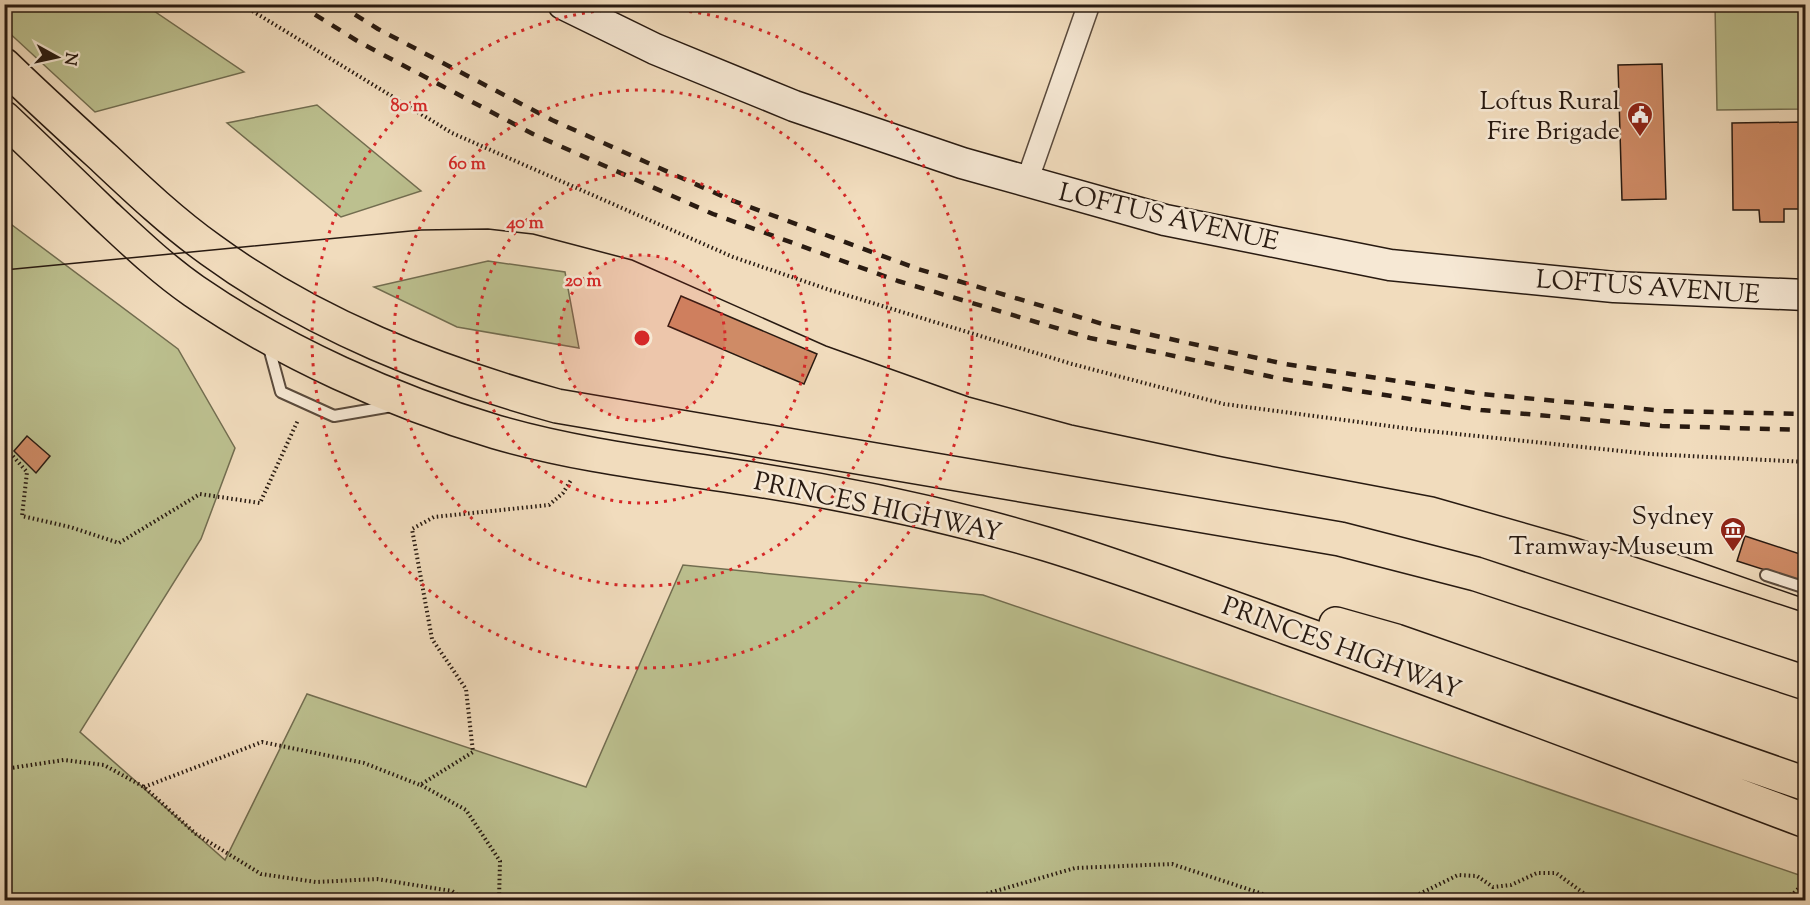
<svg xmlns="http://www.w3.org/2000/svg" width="1810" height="905" font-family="'Sorts Mill Goudy',serif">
<rect width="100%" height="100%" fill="#f1dcbd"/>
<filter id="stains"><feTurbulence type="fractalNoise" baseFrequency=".00333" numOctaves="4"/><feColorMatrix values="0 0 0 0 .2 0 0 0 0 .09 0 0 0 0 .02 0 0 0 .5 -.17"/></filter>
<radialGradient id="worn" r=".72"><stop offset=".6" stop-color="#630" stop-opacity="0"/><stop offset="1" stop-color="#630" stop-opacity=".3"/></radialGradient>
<path fill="#bcc08f" stroke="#726d50" stroke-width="1.5" d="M4,5H145L244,72L95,112L5,29Z
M1715,5H1805V109L1717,110Z
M317,105L421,191L341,217L227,123Z
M4,219L178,349L235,448L201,539L80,732L225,860L307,694L586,787L683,565L983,595L1805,877V900H5Z
M488,261L565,272L579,348L457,327L374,287Z"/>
<path fill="#cf8b66" stroke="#281a11" stroke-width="1.5" d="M1662,64L1666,199L1622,200L1618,65Z
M1806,122V209H1784V222H1760L1759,210H1733L1732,123Z
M681,296L817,354L804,384L668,326Z
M27,436L50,456L36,473L14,451Z
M1745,536L1806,556V583L1737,561Z"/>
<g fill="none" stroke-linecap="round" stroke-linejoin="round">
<defs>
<path id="lane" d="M268,344L281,392L334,416L392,406
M1766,575L1806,588"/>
<path id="street" d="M1027,181L1089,4"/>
<path id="secondary" d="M563,4L655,49L794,106L962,163L1165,220L1390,265L1614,287L1806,295"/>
<path id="highway" d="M4,65C37,97 70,127 104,158C138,190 173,223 211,250C314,325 434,372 557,406L1340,539L1476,574L1806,683
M4,118C38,150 71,182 104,214C133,241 161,268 194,291C284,353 392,401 496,432C582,457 671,466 758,480C855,495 952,516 1046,544C1128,569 1208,599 1288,628C1462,690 1634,756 1806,821
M1336,624L1396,641L1806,784"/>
</defs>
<use href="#lane" stroke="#5a4a3c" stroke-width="14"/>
<use href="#street" stroke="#5a4a3c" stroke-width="24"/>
<use href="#secondary" stroke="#281a11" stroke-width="33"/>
<use href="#highway" stroke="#281a11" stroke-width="36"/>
<path stroke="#281a11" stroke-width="4" stroke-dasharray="1.5 3" stroke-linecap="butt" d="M241,4L452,133L733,257L830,290L1072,364L1224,404L1419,430L1650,454L1806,462
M4,446L27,472L22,516L70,527L119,543L200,494L260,503L298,420
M4,769L64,760L104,765L144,787L196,834L261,874L316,882L377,879L452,891L464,900
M421,785L466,810L500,861L499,900
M144,787L262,742L364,763L420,785L473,752L466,689L432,639L412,529L434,517L549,505L563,493L571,480
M734,900L756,898L764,900
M965,900L1075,868L1172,864L1281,900
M1407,900L1458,875L1477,876L1493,887L1511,885L1537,873H1556L1593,900
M1768,900L1793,894L1806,881"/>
<use href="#lane" stroke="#f6e8d4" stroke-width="10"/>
<use href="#street" stroke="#f6e8d4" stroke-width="21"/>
<use href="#secondary" stroke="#f6e8d4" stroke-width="30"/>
<use href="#highway" stroke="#f1dcbd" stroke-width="33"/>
<path stroke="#281a11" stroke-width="1.5" d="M4,270L421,230L488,229L533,234L632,260L826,346L969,397L1072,425L1223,457L1434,497L1574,537L1806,613
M1609,542L1640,546L1674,553L1806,599"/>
<path stroke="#281a11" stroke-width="4.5" stroke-dasharray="10 10" stroke-linecap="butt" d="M298,4L359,42L533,134L713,214L898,281L1090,338L1282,379L1481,410L1662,426L1806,430
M338,4L378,29L552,120L731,200L918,269L1106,325L1285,364L1482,394L1664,411L1806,414"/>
</g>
<circle cx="642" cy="338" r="83" fill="#d62828" fill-opacity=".12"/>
<g fill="none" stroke="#d62828" stroke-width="3" stroke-dasharray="3 6">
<circle cx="642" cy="338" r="83"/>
<circle cx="642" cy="338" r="165"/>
<circle cx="642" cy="338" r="248"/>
<circle cx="642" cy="338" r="330"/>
</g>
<defs>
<symbol id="civic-pin" viewBox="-11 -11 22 30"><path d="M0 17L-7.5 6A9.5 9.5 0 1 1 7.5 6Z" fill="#8f2418" stroke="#f6e8d4"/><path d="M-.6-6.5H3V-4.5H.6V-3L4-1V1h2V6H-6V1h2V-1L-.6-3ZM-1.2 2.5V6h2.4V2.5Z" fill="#fff"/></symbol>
<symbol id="museum-pin" viewBox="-11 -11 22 30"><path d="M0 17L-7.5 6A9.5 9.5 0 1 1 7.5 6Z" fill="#8f2418" stroke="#f6e8d4"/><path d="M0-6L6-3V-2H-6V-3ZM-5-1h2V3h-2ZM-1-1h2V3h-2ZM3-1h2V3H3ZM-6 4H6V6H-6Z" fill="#fff"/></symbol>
</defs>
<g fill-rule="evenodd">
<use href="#civic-pin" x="1625" y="100" width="30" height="40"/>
<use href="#museum-pin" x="1718" y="515" width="30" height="40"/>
</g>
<g text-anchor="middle" stroke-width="5" stroke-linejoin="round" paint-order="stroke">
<g font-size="26" fill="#281a11" stroke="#f6e8d4" text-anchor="end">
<text x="1620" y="109">Loftus Rural<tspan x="1620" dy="30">Fire Brigade</tspan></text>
<text x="1714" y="524">Sydney<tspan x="1714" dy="30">Tramway Museum</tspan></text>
</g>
<g font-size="26" fill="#281a11" stroke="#f6e8d4">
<text transform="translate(1169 216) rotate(13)" y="9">LOFTUS AVENUE</text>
<text transform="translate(1648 286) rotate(4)" y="9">LOFTUS AVENUE</text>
<text transform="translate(878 506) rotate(12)" y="9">PRINCES HIGHWAY</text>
<text transform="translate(1342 647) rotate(20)" y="9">PRINCES HIGHWAY</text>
</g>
</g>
<circle cx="642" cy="338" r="9" fill="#d62828" stroke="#f6e8d4" stroke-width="3"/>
<g font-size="18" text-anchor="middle" font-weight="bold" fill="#d62828" stroke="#f6e8d4" stroke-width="5" stroke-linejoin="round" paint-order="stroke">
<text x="409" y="111">80 m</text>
<text x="467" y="169">60 m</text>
<text x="525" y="228">40 m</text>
<text x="583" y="286">20 m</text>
</g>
<rect width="1810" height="905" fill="none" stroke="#f1dcbd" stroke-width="24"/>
<rect x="6" y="6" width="1798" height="893" fill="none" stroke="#281a11" stroke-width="3"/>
<rect x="12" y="12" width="1786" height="881" fill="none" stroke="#281a11" stroke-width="1.5"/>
<g transform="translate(57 57) rotate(98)" stroke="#f6e8d4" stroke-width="4.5" paint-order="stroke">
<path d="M0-4.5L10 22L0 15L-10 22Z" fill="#281a11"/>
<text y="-9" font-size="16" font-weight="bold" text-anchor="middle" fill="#281a11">N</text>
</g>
<rect width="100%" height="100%" filter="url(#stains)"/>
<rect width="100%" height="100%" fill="url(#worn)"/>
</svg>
